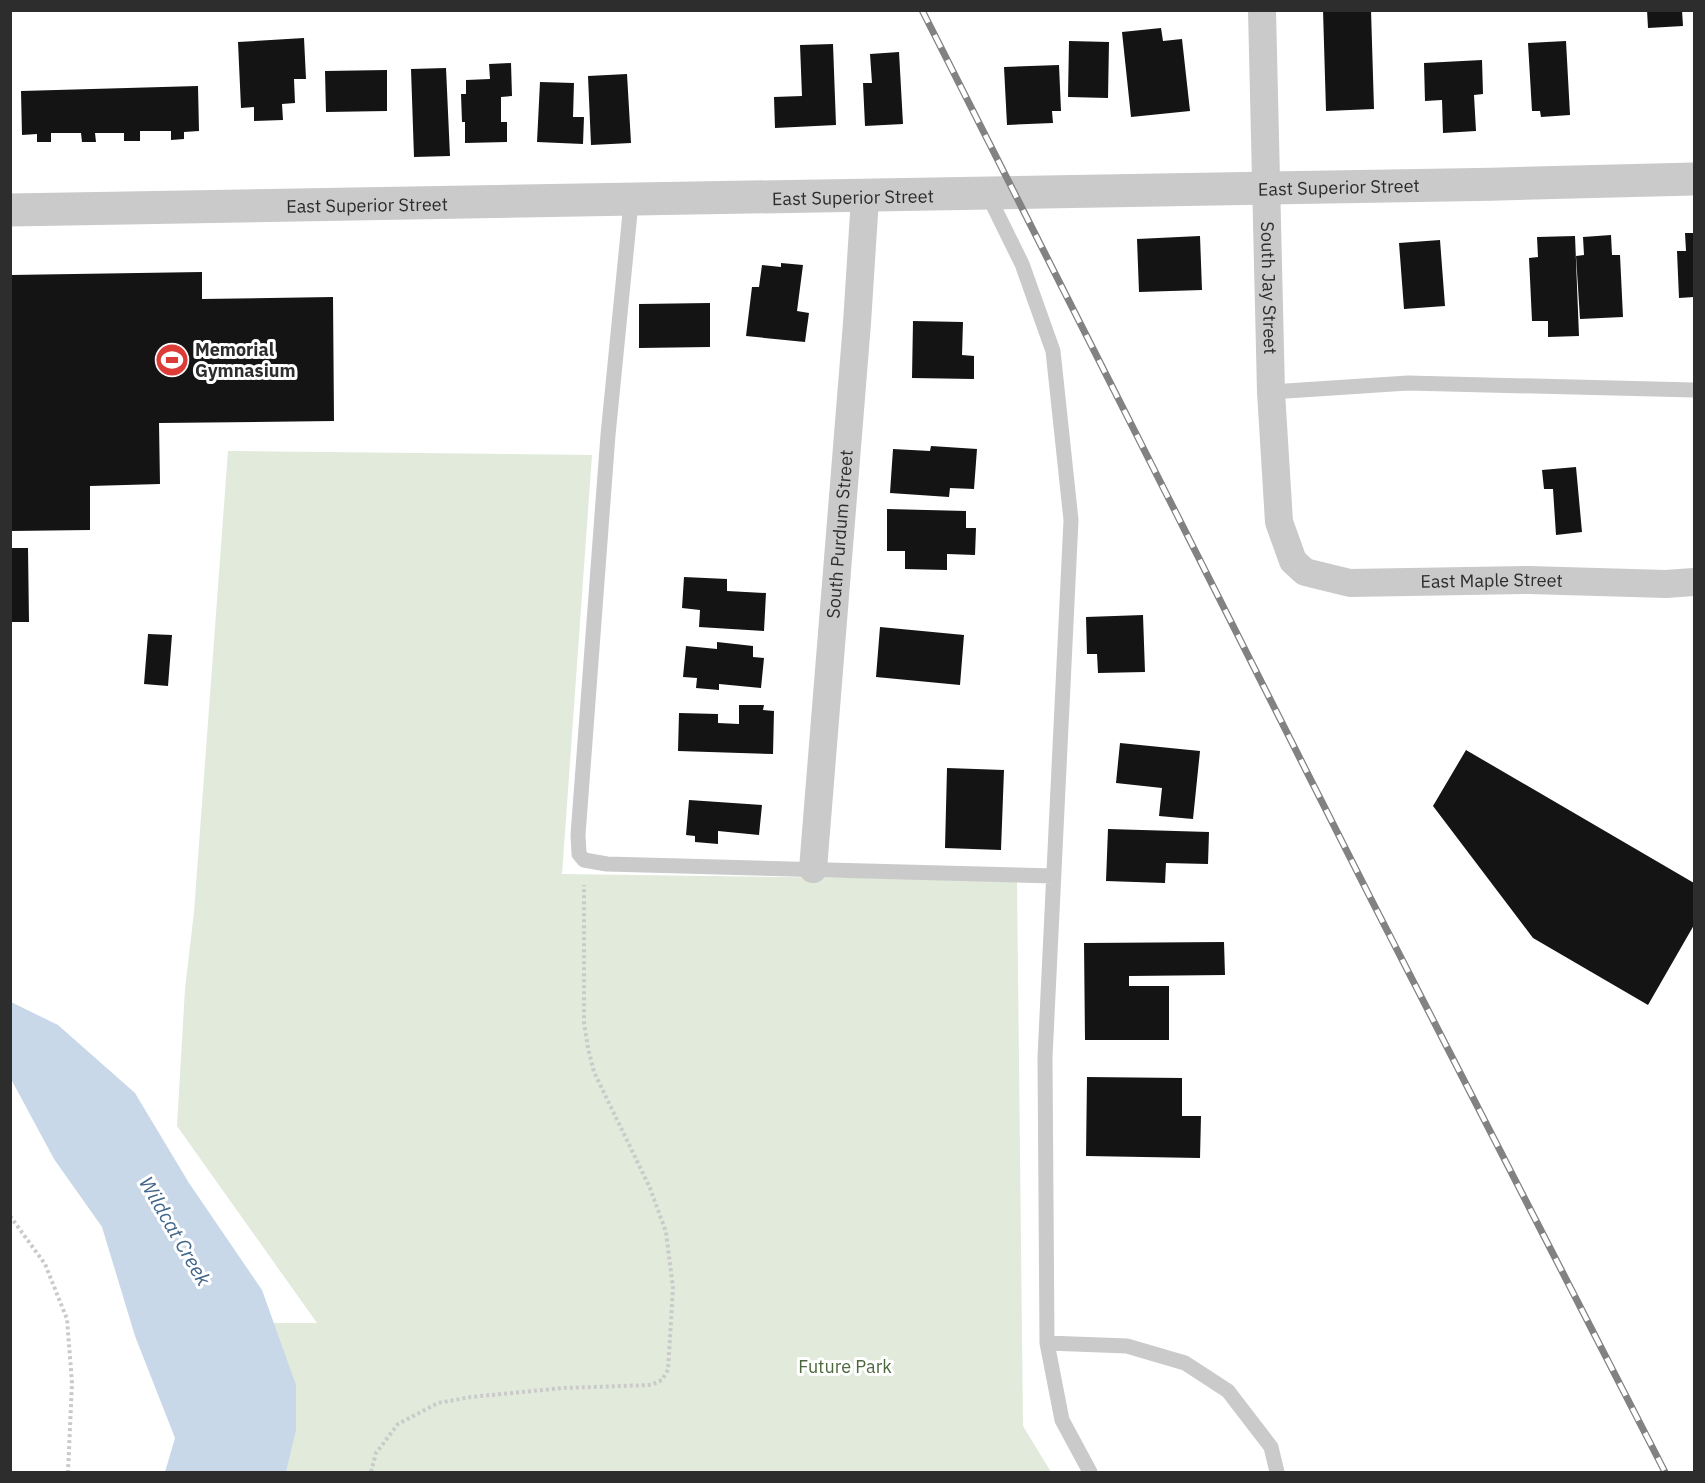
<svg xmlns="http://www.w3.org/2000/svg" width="1705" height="1483" font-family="'IBM Plex Sans',sans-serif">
<rect width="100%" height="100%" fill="#fff"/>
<path fill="#e1eadb" d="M228,451L592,455L562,874L1017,880L1023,1426L1051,1472H191L228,1323H317L177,1126L185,989L194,912Z"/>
<path fill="#c8d8e9" d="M11,1002L58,1025L135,1093L189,1183L262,1290L296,1385V1430L286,1472H165L175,1438L135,1336L102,1227L54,1159L11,1079Z"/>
<path fill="#141414" d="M1323,10H1371L1374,109L1326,111Z
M1647,10H1682L1683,26L1648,28Z
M1161,28L1163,41L1182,39L1190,111L1131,117L1122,32Z
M304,38L306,79H294L295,103L282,104L283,120L254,121V107L241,108L238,42Z
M1069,41L1109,42L1108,98L1068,97Z
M1566,41L1570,115L1541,117L1540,111H1532L1528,43Z
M833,44L836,125L775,128L774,97L802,96L800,45Z
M899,52L903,124L865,126L863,83H872L870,54Z
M1482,60L1483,94L1474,95L1476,131L1443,133L1442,100L1425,101L1424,63Z
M511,63L512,96L501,97V122H507V142L465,143V122H462L461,94H466V80L490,79L489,64Z
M1059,65L1061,111H1052L1053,123L1007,125L1004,67Z
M446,68L450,156L414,157L411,69Z
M387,70V111L326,112L325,71Z
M627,74L631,143L591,145L588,76Z
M540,82L574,83L573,117H584L583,144L537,142Z
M198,86L199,131L184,132V139L171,140V131H140V141H124V133H95L96,142H82L81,133H51V142H37V134L22,135L21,91Z
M1685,233H1694V297L1679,298L1677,251H1686Z
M1611,235L1612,255H1620L1623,317L1580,319L1576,256L1584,255L1583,237Z
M1200,236L1202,290L1139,292L1137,239Z
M1575,236L1579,336L1548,337V321H1532L1529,258L1538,257L1537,237Z
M1440,240L1445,306L1404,309L1399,243Z
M781,263L803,265L797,311L809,313L805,342L746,336L752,287H759L762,265L781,267Z
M202,272V299L333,297L334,421L159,423L160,484L90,486V530L10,531V275Z
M710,303V347L639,348V304Z
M913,321L963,322L962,355L974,356V379L912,378Z
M931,446L977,449L974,489L950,488L949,497L890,493L893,449L930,451Z
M1576,467L1582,532L1556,535L1553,489H1544L1542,470Z
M887,509L966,511V528H976L975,555L947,554V570L905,569V551H887Z
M10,548H28L29,622H10Z
M684,577L727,579V591L766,593L764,631L699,627L700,610L682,608Z
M1143,615L1145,672L1098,673L1097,654H1087L1086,617Z
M880,627L964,635L960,685L876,677Z
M148,634L172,635L168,686L144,684Z
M717,642L753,646V657L764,658L761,688L719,684V690L696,688L697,678L683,677L686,646L717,649Z
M739,705H764L763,710L774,711L773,754L678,751L679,713L718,714V723L739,724Z
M1120,743L1200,751L1193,819L1159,816L1162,788L1116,783Z
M1466,750L1694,883V925L1648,1005L1533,938L1433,806Z
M947,768L1004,770L1001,850L945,848Z
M689,800L762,805L759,835L718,831V844L695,842V836L686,835Z
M1108,829L1209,832L1208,864L1166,863L1165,883L1106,881Z
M1224,942L1225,975L1129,976V986H1169V1040H1085L1084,943Z
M1087,1077L1182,1078V1116H1201L1200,1158L1086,1156Z"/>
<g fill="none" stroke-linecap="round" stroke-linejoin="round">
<path stroke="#cacaca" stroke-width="4" stroke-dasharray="3 3" stroke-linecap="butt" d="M10,1216L45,1264L67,1319L72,1383L68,1472
M371,1472L376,1453L398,1424L438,1403L471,1397L563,1388L651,1385L662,1380L668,1370L673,1288L666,1232L650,1188L594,1072L588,1048L584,1023V885"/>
<path stroke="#cacaca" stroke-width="15" d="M988,195L1022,264L1053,351L1071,520L1045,1057L1047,1343L1062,1420L1090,1472
M631,203L608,435L578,835L579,854L584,860L607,864L1054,876
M1271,392L1408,383L1694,390
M1047,1343L1127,1346L1185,1363L1228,1391L1271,1447L1277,1472"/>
<g stroke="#cacaca" stroke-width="28">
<path id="s1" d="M1262,10L1271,392L1279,522L1293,561L1305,572L1350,583L1529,580L1666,584L1694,582"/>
<path id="s2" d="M813,869L857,323L865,198"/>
</g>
<path stroke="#cacaca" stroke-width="33" id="s3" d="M10,210C572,204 1133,194 1694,179"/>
<defs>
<path id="rail" d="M922,10L1372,901L1665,1472"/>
</defs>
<use href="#rail" stroke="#828282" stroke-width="7"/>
<use href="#rail" stroke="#fff" stroke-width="4.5" stroke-dasharray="14" stroke-linecap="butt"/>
</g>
<defs>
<symbol id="stadium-disc" viewBox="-11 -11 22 22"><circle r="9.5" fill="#db3c37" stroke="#fff"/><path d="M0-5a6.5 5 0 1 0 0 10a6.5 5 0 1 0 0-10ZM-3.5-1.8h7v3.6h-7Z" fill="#fff"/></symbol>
</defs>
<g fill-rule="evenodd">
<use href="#stadium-disc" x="153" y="341" width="38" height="38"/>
</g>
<g text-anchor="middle" stroke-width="6" stroke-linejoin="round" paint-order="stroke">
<g font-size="18" fill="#2d2d2d" stroke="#fff">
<text dy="6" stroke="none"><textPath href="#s3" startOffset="1329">East Superior Street</textPath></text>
<text dy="6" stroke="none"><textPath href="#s3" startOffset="843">East Superior Street</textPath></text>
<text dy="6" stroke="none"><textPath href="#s3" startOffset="357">East Superior Street</textPath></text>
<text dy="6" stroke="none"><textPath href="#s1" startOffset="278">South Jay Street</textPath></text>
<text dy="6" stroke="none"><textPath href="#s2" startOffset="336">South Purdum Street</textPath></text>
<text dy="6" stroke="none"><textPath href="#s1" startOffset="758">East Maple Street</textPath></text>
</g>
<g font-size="18" font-weight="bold" fill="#2d2d2d" stroke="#fff" text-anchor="start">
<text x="195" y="356">Memorial<tspan x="195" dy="21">Gymnasium</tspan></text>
</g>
<g font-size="18" fill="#4c663d" stroke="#fff">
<text x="845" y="1373">Future Park</text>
</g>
<g font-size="20" font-style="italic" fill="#40658a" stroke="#fff">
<text transform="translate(175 1231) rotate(60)" y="7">Wildcat Creek</text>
</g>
</g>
<rect width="1705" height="1483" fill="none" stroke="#2d2d2d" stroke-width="24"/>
</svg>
